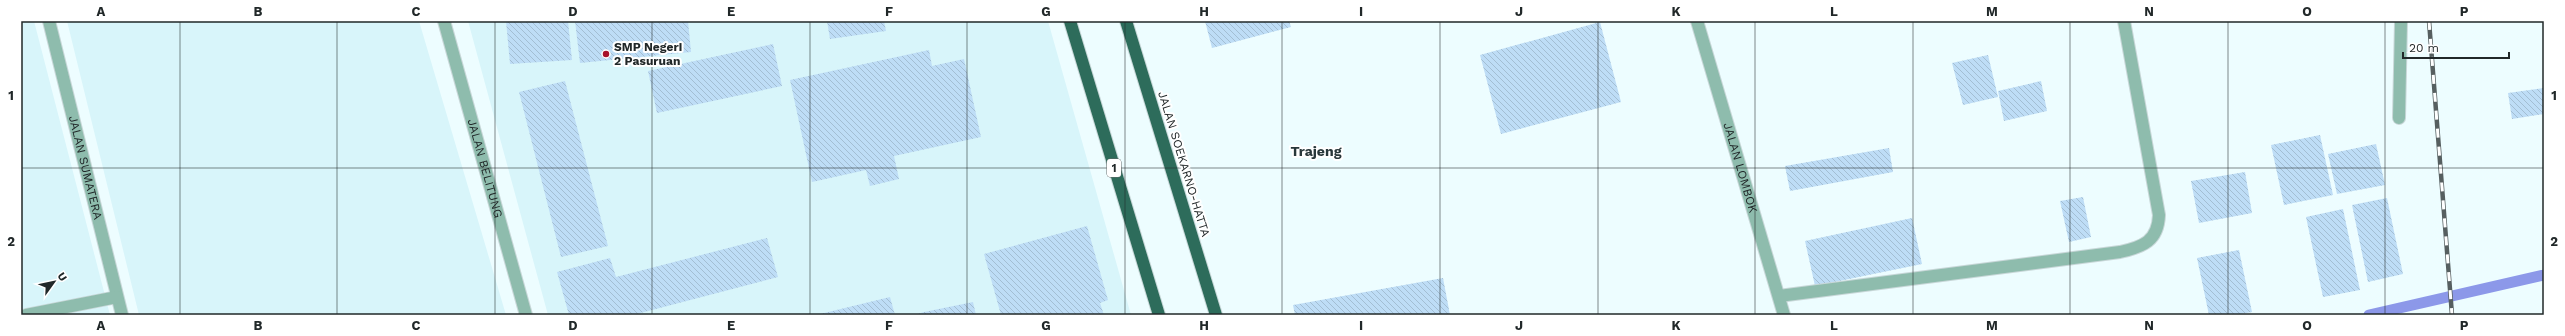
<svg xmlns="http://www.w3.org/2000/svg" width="2565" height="336" font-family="'Work Sans',sans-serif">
<defs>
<pattern id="building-back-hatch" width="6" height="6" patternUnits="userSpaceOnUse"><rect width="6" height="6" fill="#beddf6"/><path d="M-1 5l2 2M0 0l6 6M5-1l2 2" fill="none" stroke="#a3bed3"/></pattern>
</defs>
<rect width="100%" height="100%" fill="#edfdff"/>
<path fill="#d8f5fa" d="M21,21H34L110,315H21Z
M67,21H419L506,315H139Z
M468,21H1048L1131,315H548Z"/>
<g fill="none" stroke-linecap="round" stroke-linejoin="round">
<path stroke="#8c98e9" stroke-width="11" d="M2369,315L2544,275"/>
</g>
<path fill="url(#building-back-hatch)" d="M506,21H568L572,60L510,64Z
M575,21H688L691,52L580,63Z
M827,21H884L886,31L830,39Z
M1205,21H1289L1291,27L1212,48Z
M1600,22L1621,102L1501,134L1480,55Z
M773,44L782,86L657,113L648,71Z
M929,50L932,66L964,59L981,137L894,156L899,179L870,186L866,170L812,182L790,80Z
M1988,55L1998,97L1963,105L1952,63Z
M565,81L608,246L561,257L519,92Z
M2041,81L2047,111L2004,121L1998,91Z
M2544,88V114L2512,119L2508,93Z
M2320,135L2333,195L2284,205L2271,145Z
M2376,144L2385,185L2337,194L2328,154Z
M1889,148L1893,172L1790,191L1785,166Z
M2245,172L2252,213L2199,223L2191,181Z
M2083,197L2091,237L2069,242L2060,201Z
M2387,198L2403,274L2368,282L2352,205Z
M2343,209L2360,290L2323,297L2306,217Z
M1912,218L1922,264L1815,286L1805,241Z
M1087,226L1108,300L1100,303L1104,315H1001L984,254Z
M767,238L778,277L633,315H569L557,272L610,258L616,277Z
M2239,250L2252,312L2235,315H2209L2197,258Z
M1443,278L1450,315H1295L1293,305Z
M890,297L895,315H820V314Z
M973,302L976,315H914L924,312Z"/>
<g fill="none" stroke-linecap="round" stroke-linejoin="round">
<defs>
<g id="minor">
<path id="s1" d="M49,21L122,315"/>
<path id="s2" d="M444,21L526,315"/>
<path id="s3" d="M1697,21L1784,315"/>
<path d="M2399,118L2401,21"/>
<path d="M1779,296L2120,252C2143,247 2158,241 2159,215L2124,21"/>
<path d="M26,315L117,297"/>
</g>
<path id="highway" d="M1070,21L1159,315
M1126,21L1216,315"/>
</defs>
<use href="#minor" stroke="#c8d7d8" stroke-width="14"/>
<use href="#highway" stroke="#c8d7d8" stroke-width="14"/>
<use href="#minor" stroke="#8ebcad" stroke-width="12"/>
<use href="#highway" stroke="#2d6c5b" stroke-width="12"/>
<defs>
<path id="rail" d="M2429,21L2452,315"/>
</defs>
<use href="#rail" stroke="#565f60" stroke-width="4.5"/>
<use href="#rail" stroke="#fff" stroke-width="3" stroke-dasharray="9" stroke-linecap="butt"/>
</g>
<path fill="none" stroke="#212829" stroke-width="1" stroke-opacity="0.55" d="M180,21V315M337,21V315M495,21V315M652,21V315M810,21V315M967,21V315M1125,21V315M1282,21V315M1440,21V315M1598,21V315M1755,21V315M1913,21V315M2070,21V315M2228,21V315M2385,21V315M21,168H2544"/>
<circle fill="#a8102a" stroke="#fff" stroke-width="1.5" cx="606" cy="54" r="4"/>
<g text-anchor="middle" stroke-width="4" stroke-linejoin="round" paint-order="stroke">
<rect fill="#fff" stroke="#646869" stroke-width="1" x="1107" y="159" width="14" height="18" rx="3"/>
<g font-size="11" font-weight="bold" fill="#212829">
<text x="1114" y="172">1</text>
</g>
<g font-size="12" font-weight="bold" fill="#212829" stroke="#fff" text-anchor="start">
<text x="614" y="51">SMP Negeri<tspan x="614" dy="14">2 Pasuruan</tspan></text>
</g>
<g font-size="12" fill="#212829" stroke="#fff">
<text transform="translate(1184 164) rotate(73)" y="4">JALAN SOEKARNO-HATTA</text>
<text dy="4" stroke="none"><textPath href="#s1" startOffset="151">JALAN SUMATERA</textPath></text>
<text dy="4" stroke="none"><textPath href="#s2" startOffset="153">JALAN BELITUNG</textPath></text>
<text dy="4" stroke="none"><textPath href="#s3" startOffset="153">JALAN LOMBOK</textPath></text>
</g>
<g font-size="14" font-weight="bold" fill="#28373a" stroke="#fff">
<text x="1316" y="156">Trajeng</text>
</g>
</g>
<rect width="2565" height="336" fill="none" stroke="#ffffff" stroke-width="44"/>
<g transform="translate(54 282) rotate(57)" stroke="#ffffff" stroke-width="3" paint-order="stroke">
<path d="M0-3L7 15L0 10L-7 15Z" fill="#212829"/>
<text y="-6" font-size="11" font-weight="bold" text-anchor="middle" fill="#212829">U</text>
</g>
<path d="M2403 52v6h106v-6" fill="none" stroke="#212829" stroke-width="2"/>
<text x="2409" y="52" font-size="12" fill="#212829" stroke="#ffffff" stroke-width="3" paint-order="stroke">20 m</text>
<rect x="22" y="22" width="2521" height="292" fill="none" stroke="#212829" stroke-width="1.5"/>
<g font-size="13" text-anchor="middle" font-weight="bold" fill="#212829">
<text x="101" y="16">A</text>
<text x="258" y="16">B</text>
<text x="416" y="16">C</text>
<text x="573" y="16">D</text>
<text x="731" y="16">E</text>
<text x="889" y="16">F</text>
<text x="1046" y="16">G</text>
<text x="1204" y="16">H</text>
<text x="1361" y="16">I</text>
<text x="1519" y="16">J</text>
<text x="1676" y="16">K</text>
<text x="1834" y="16">L</text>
<text x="1992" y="16">M</text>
<text x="2149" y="16">N</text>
<text x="2307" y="16">O</text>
<text x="2464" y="16">P</text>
<text x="11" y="100">1</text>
<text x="2554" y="100">1</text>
<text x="11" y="246">2</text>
<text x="2554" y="246">2</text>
<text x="101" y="330">A</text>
<text x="258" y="330">B</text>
<text x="416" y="330">C</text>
<text x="573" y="330">D</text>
<text x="731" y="330">E</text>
<text x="889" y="330">F</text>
<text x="1046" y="330">G</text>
<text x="1204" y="330">H</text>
<text x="1361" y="330">I</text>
<text x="1519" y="330">J</text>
<text x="1676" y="330">K</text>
<text x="1834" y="330">L</text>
<text x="1992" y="330">M</text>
<text x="2149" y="330">N</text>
<text x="2307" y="330">O</text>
<text x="2464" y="330">P</text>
</g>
</svg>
